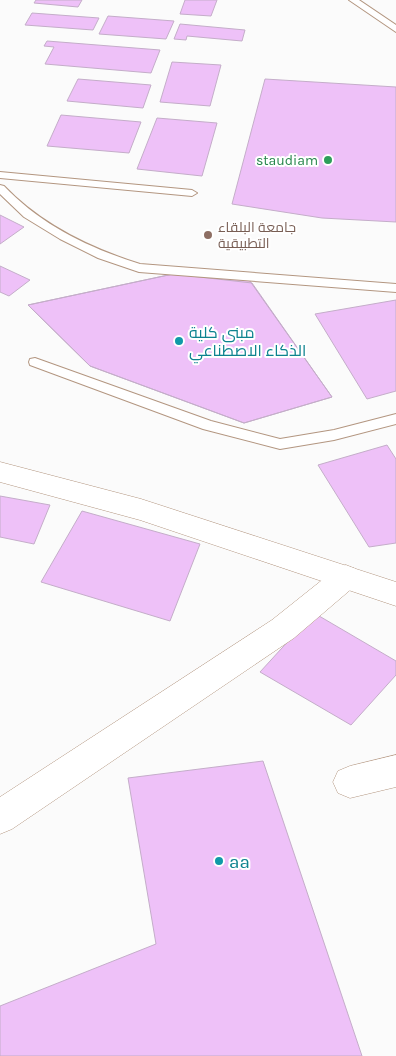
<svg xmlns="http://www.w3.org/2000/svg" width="396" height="1056" font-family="Karla,Cairo,sans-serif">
<rect width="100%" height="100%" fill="#fbfbfb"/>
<path fill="#eec1f8" stroke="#c4adc9" d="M36,0H82L78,7L34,3Z
M185,0H217L211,16L180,14Z
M32,13L99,18L93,30L25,25Z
M108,16L174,21L166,39L99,34Z
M180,24L245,30L242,41L187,36L186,40L174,39Z
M47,41L160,50L151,73L45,64L54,47L44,46Z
M172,62L221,65L210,106L160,102Z
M78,79L151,85L143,108L67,101Z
M265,79L396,87V222L322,218L232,204Z
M61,115L141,122L129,153L47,146Z
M157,118L217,123L202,176L137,169Z
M0,215L24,227L0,244Z
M0,266L30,280L9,296L0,292Z
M173,274L252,283L332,397L244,423L90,366L28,305Z
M173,274L247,277L332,397L244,423L90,366L28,305Z
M396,300V391L367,399L315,314Z
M387,445L396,459V543L369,547L318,465Z
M0,496L50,505L34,544L0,537Z
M82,511L200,544L170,621L41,582Z
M314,613L396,661V675L351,725L260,672Z
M263,761L362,1056H0V1006L156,944L128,778Z"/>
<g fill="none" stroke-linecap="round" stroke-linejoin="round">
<defs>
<path id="service" d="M349,0H359L396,25V32Z
M0,172L192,190L197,193L192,196L0,178Z
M0,185L4,186C41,225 89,248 140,264L396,284V292L139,272L98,258L60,239L24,217L0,194Z
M35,358L211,421L280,439L334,430L396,414V424L334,440L280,449L203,429L30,365L29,362L30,359Z"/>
<path id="minor" d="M346,565L356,569L360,577L356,585L294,638L12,829L0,834V797L272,620L336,569Z
M396,755V787L350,798L338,793L333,782L338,771L350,766Z"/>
<path id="tertiary" d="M0,462L141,499L396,582V606L140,520L0,482Z"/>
</defs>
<use href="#service" stroke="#b39680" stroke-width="2"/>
<use href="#minor" stroke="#b39680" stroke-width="1"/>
<use href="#tertiary" stroke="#b39680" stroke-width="1"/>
<use href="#service" fill="#fff" fill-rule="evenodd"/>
<use href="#minor" fill="#fff" fill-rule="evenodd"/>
<use href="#tertiary" fill="#fff" fill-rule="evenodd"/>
</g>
<circle fill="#2e9e5b" stroke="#fff" stroke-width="2" cx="328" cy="160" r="5"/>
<circle fill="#8d6e63" stroke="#fff" stroke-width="2" cx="208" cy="235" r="5"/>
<g fill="#0f9aa8" stroke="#fff" stroke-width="2">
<circle cx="179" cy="341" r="5"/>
<circle cx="219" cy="861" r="5"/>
</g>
<g text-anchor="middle" stroke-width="4" stroke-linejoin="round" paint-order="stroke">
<g font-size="14" fill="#27864d" stroke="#fff" text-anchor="end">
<text x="318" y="165">staudiam</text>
</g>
<g font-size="14" fill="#785e54" stroke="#fff" text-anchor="start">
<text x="218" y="232">جامعة البلقاء<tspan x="218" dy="16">التطبيقية</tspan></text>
</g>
<g font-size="16" fill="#0d838f" stroke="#fff" text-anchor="start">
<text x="189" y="338">مبنى كلية<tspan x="189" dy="18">الذكاء الاصطناعي</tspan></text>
</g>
<g font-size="19" fill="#0d838f" stroke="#fff" text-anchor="start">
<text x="229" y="868">aa</text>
</g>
</g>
</svg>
